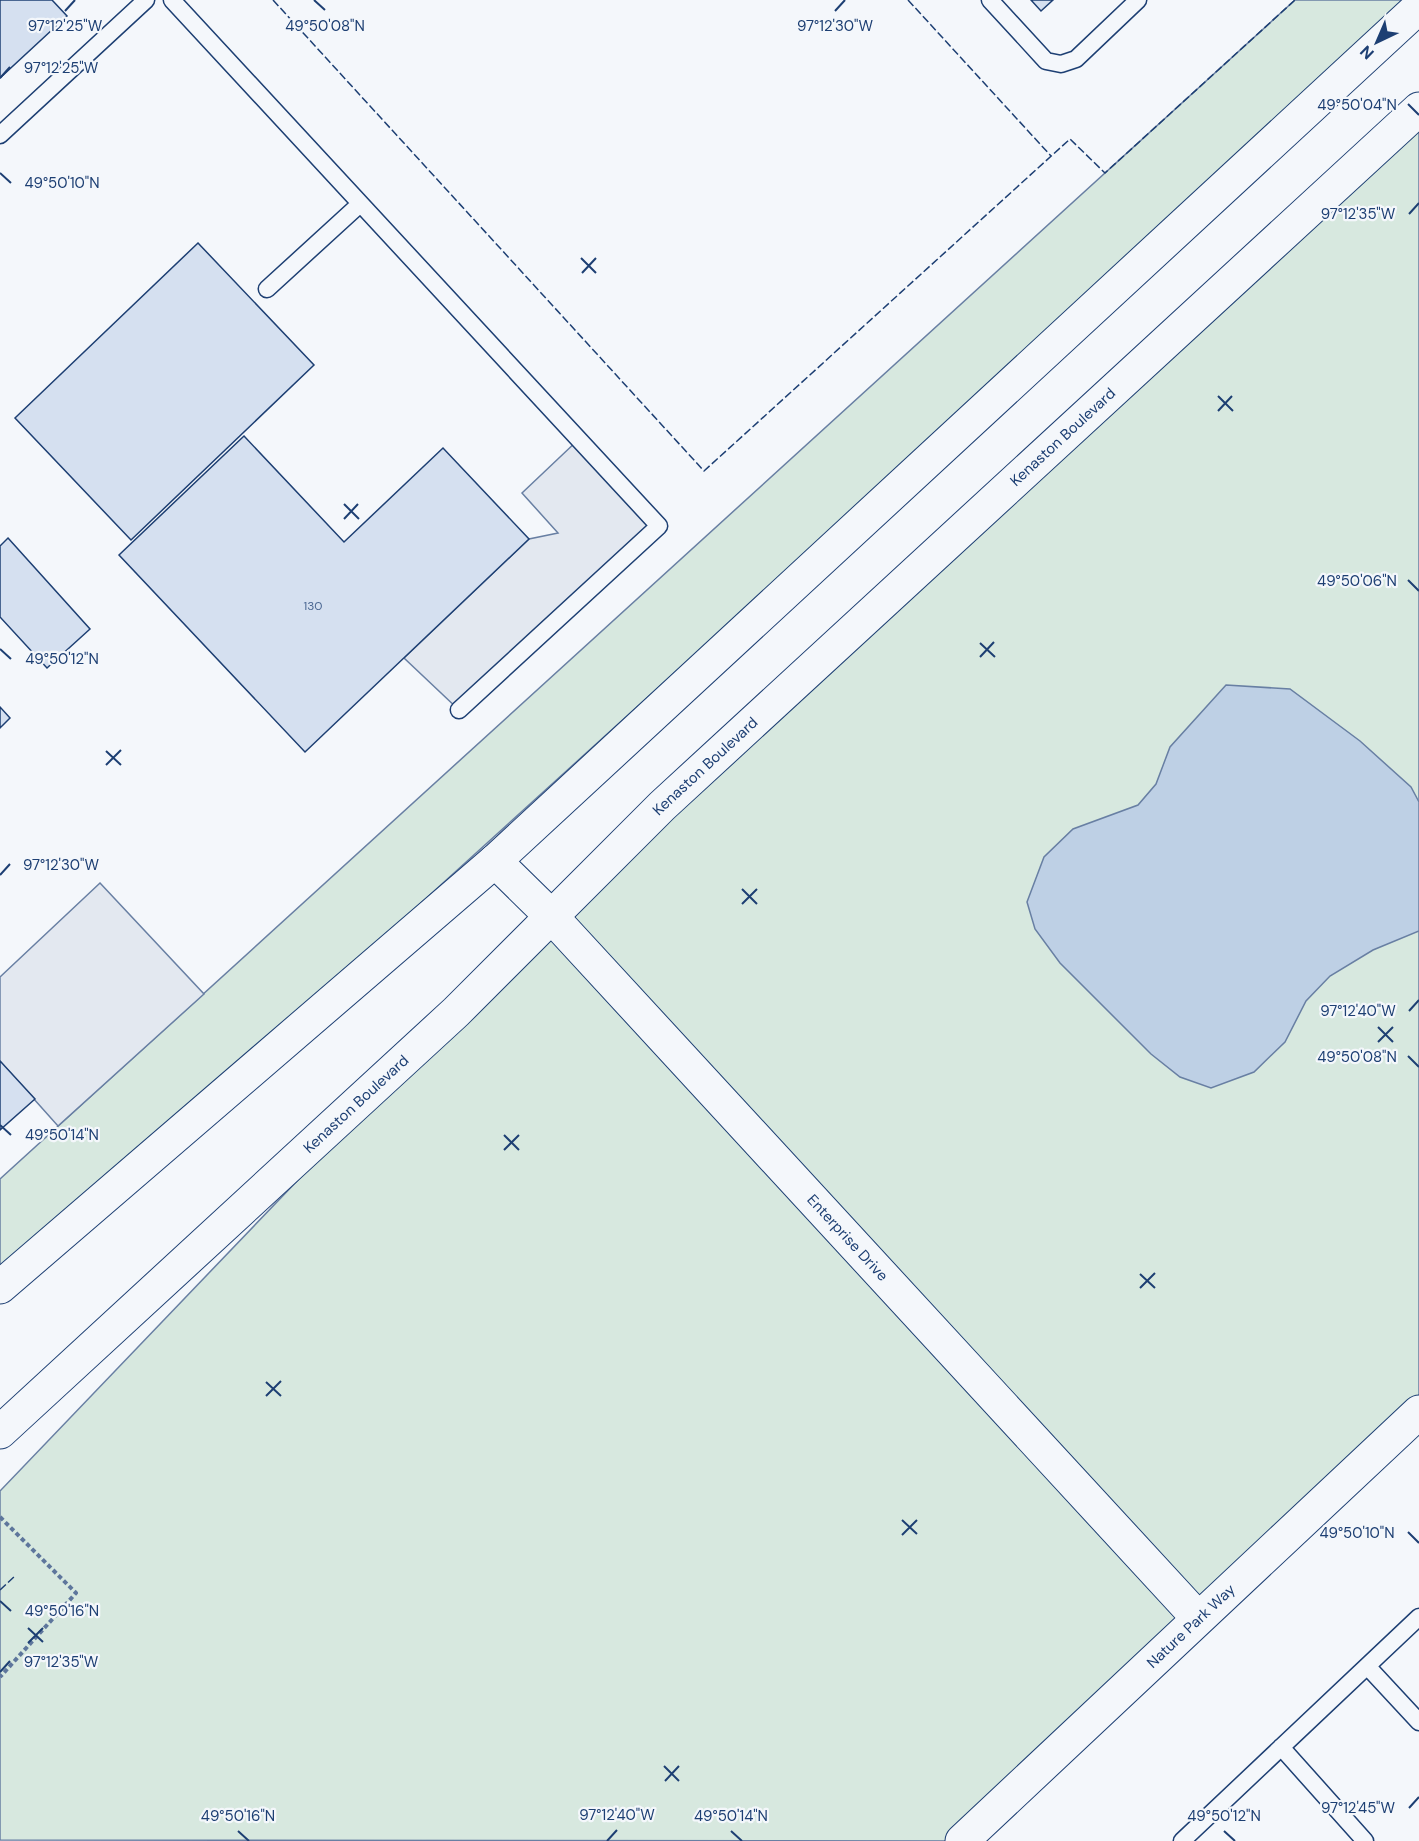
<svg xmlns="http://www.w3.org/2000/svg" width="1419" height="1841" font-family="'DM Sans',sans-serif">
<rect width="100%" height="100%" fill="#f4f7fb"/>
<path fill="#d7e8df" stroke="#687fa3" stroke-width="1.5" d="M1295,0H1416L0,1285V1179Z
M1419,109V1412L963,1841L0,1840V1491L551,916Z"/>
<path fill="#e3e8f0" stroke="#687fa3" stroke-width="1.5" d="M579,439L659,526L459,710L404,658L529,539L558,533L522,493Z
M100,883L204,994L58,1126L0,1061V977Z"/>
<path fill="#bed0e5" stroke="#687fa3" stroke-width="1.5" d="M1226,685L1290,689L1360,741L1411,787L1419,802V931L1373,950L1330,976L1306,1001L1285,1042L1254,1072L1211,1088L1180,1077L1151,1054L1060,963L1035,929L1027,902L1044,857L1073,829L1138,805L1156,784L1170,747Z"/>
<path fill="#d5e0f0" stroke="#1d3f73" stroke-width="1.5" d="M0,0H52L67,16L0,78Z
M1031,0H1053L1041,11Z
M198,243L314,365L131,540L15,418Z
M244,436L344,542L443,448L529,539L305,752L119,555Z
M8,538L90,629L47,668L0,617V546Z
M0,707L10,718L0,728Z
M0,1061L35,1099L0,1130Z"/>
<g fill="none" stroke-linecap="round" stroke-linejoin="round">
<defs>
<path id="service" d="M172,0L659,526L459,710
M990,0L1046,61L1061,64L1076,59L1138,0
M0,135L146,0
M267,289L360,204
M1367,1666L1419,1722
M1281,1747L1365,1841
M1182,1841L1419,1617"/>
<g id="minor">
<path id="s1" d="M495,861L551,916L1198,1618"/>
<path id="s2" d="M962,1841L1419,1412"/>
</g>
<g id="primary">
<path d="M0,1287L495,861L1419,7"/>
<path id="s3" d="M0,1432L456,1012L662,806L1419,109"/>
</g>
</defs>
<use href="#service" stroke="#1d3f73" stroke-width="19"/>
<use href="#minor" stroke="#1d3f73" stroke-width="35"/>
<use href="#primary" stroke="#1d3f73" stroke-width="35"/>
<path stroke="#5e769c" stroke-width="4" stroke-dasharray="4.5 3" stroke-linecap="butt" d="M0,1517L76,1593L0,1677"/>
<use href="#service" stroke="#f4f7fb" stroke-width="16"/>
<use href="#minor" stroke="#f4f7fb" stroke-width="33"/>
<use href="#primary" stroke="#f4f7fb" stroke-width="33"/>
<path stroke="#1d3f73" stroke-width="1.5" stroke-dasharray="8 3" stroke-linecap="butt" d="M273,0L704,471L1070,139L1105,173L1295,0
M908,0L1051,156
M0,1590L16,1575"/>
</g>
<path fill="none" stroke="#1d3f73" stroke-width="2" d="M314,0L325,10M65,11L75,0M835,11L845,0M0,78L10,67M1408,104L1419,115M0,173L11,183M1409,214L1419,203M581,258L596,273M582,273L596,258M1218,396L1233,411M1218,411L1232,396M344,504L359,519M344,519L358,504M1408,580L1419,591M980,643L995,657M0,649L11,659M980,657L994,642M106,751L121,765M106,765L121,750M0,875L10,864M742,889L757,904M742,904L757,889M1409,1011L1419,1000M1378,1027L1393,1042M1378,1042L1393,1027M1408,1056L1419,1067M0,1125L11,1135M504,1135L519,1150M504,1150L519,1135M1140,1274L1155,1288M1140,1288L1155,1273M266,1382L281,1396M266,1396L281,1381M902,1520L917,1534M1408,1532L1419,1543M902,1535L917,1520M0,1601L11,1611M28,1628L43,1642M28,1643L43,1628M0,1672L10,1661M664,1766L679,1781M665,1781L679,1766M1409,1808L1419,1797M238,1831L249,1841M731,1831L742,1841M1224,1831L1235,1841M607,1841L617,1830"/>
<g text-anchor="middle" stroke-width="4.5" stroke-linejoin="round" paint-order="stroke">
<g font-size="12" fill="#4b6792">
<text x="313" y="610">130</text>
</g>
<g font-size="15" fill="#1d3f73" stroke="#f4f7fb">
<text dy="5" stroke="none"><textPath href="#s3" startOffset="1456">Kenaston Boulevard</textPath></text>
<text dy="5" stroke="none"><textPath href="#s3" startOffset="970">Kenaston Boulevard</textPath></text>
<text dy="5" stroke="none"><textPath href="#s3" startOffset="484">Kenaston Boulevard</textPath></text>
<text dy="5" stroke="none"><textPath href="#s1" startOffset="516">Enterprise Drive</textPath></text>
<text dy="5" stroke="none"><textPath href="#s2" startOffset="314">Nature Park Way</textPath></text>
</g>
</g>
<g font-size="15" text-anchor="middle" fill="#1d3f73" stroke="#f4f7fb" stroke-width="4.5" stroke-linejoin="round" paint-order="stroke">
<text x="325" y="31">49°50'08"N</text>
<text x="65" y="31">97°12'25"W</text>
<text x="835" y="31">97°12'30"W</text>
<text x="61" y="73">97°12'25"W</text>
<text x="1357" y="110">49°50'04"N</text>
<text x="62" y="188">49°50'10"N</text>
<text x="1358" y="219">97°12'35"W</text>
<text x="1357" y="586">49°50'06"N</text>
<text x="62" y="664">49°50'12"N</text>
<text x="61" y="870">97°12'30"W</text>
<text x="1358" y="1016">97°12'40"W</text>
<text x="1357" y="1062">49°50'08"N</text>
<text x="62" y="1140">49°50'14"N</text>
<text x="1357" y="1538">49°50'10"N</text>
<text x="62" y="1616">49°50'16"N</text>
<text x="61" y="1667">97°12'35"W</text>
<text x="1358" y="1813">97°12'45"W</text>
<text x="617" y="1820">97°12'40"W</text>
<text x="238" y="1821">49°50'16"N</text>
<text x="731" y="1821">49°50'14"N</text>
<text x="1224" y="1821">49°50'12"N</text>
</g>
<g transform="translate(1377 42) rotate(224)" stroke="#f4f7fb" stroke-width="4.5" paint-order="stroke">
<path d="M0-4.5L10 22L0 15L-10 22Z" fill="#1d3f73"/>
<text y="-9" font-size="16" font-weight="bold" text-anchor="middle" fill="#1d3f73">N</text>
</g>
</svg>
